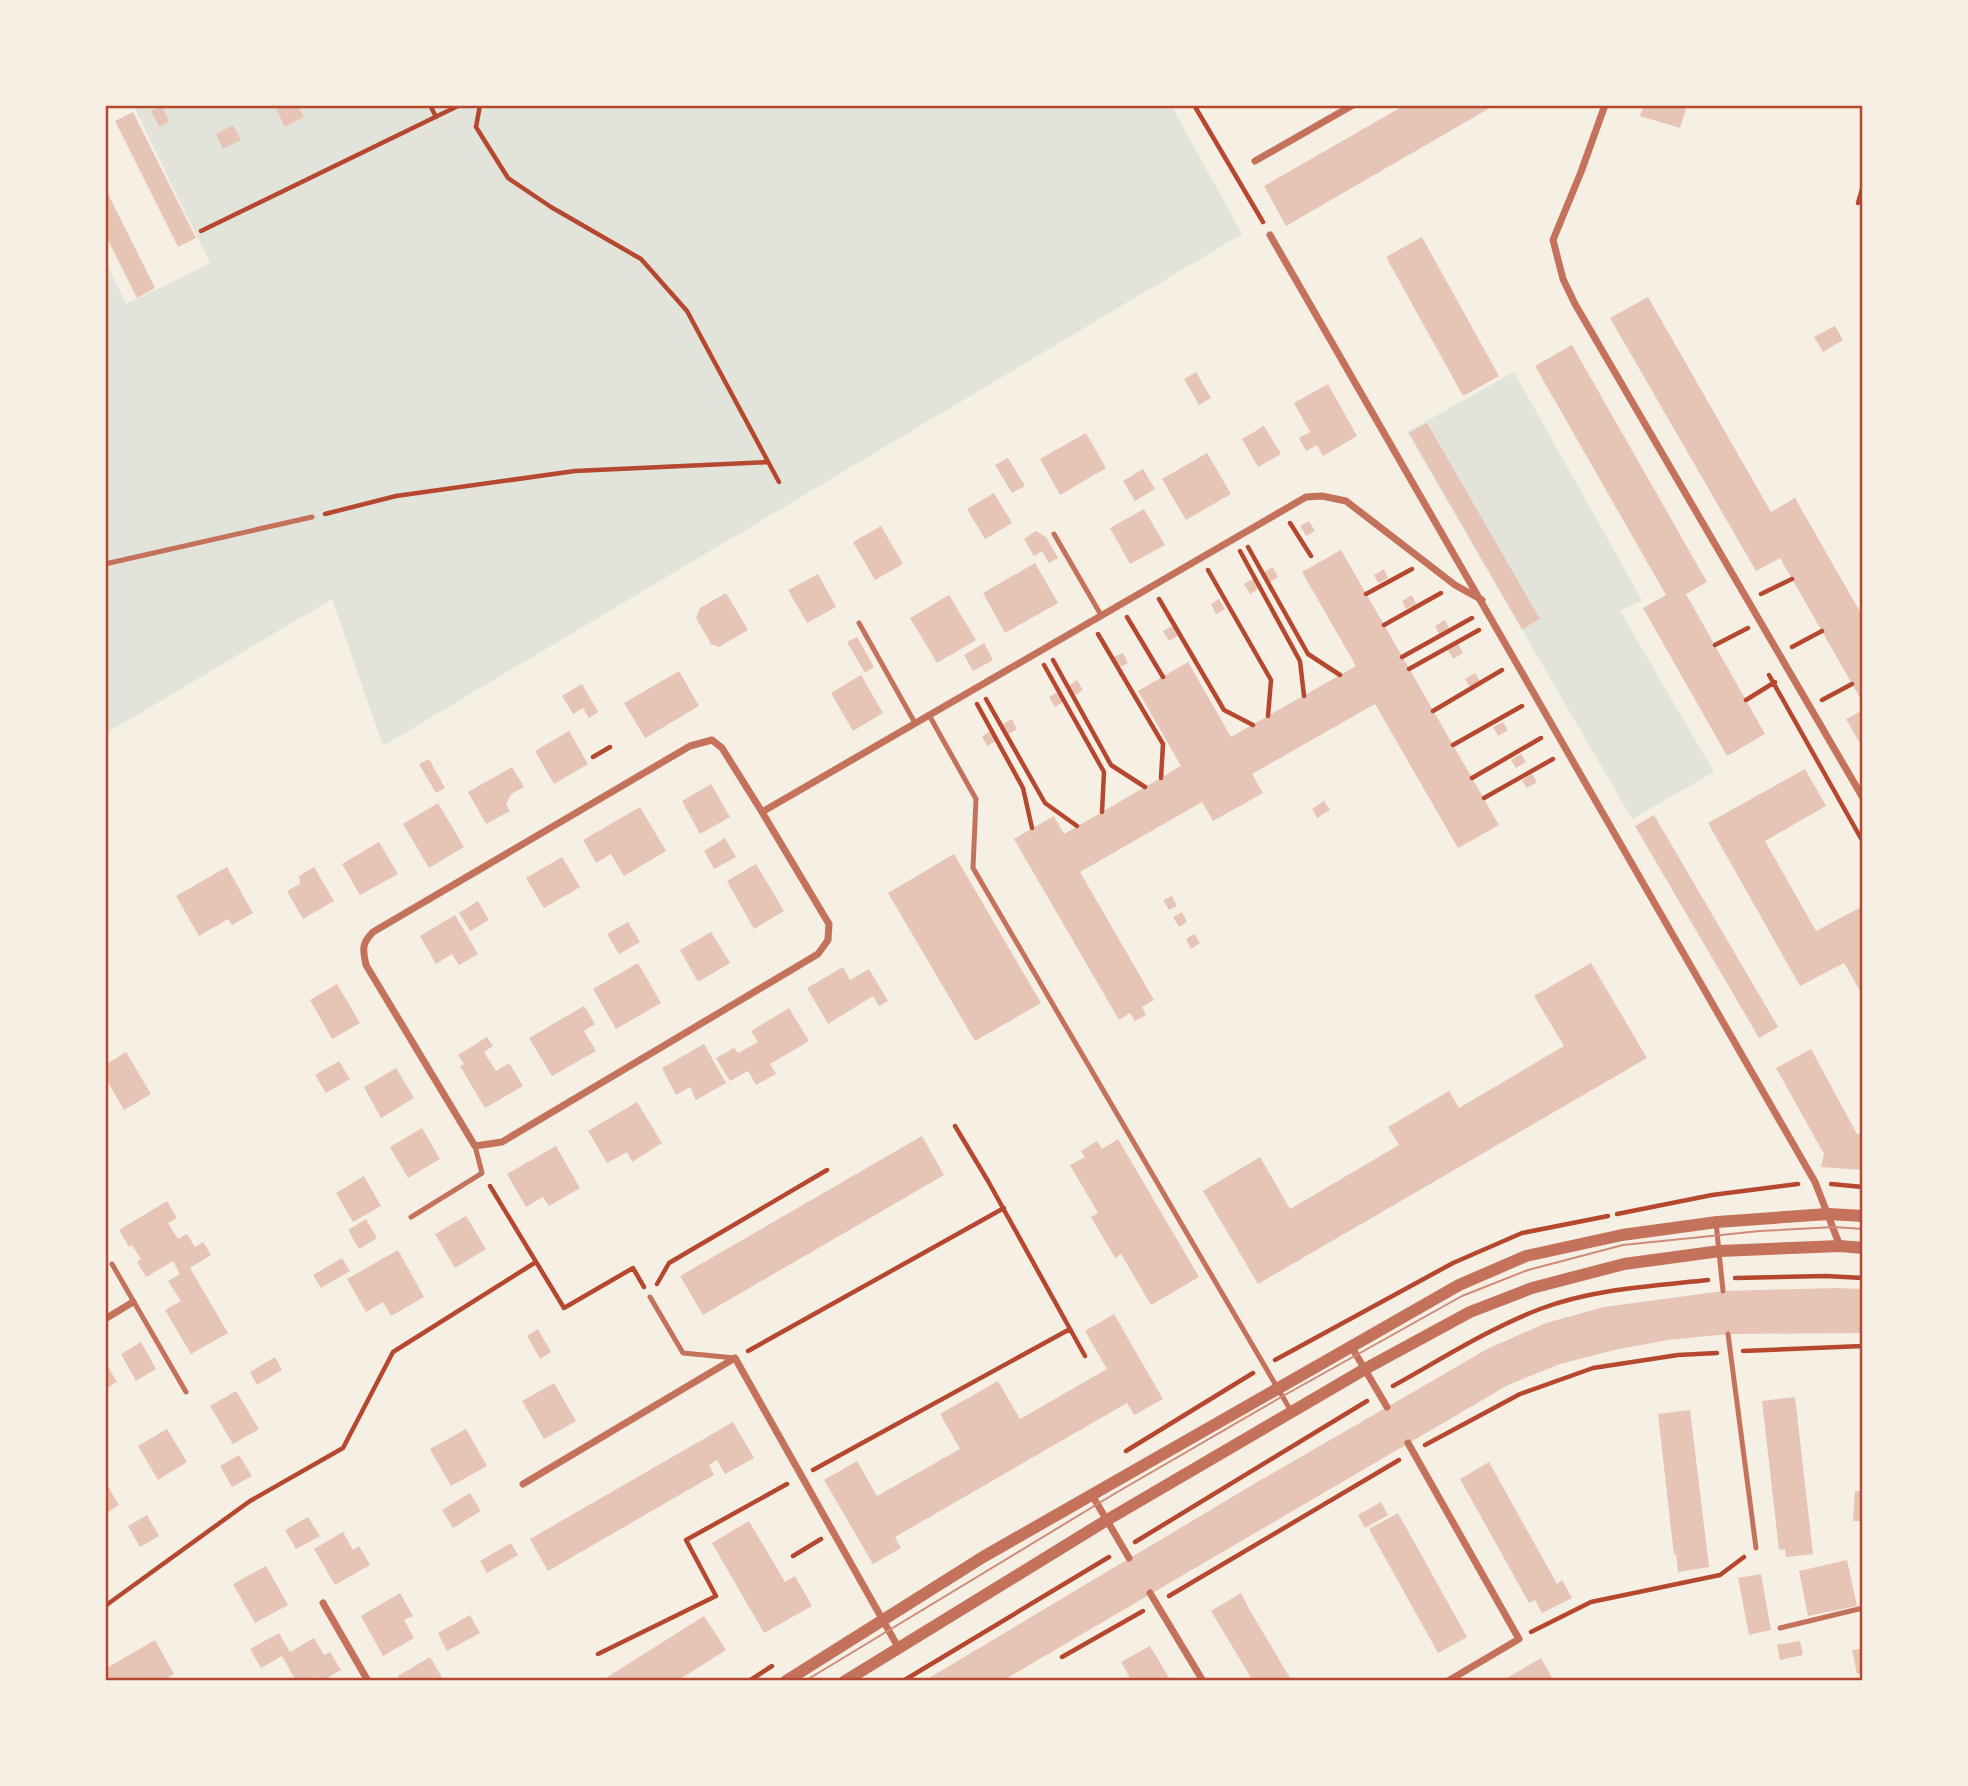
<svg xmlns="http://www.w3.org/2000/svg" width="1968" height="1786" font-family="Mulish,sans-serif">
<rect width="100%" height="100%" fill="#f6efe4"/>
<path fill="#e2e4dc" d="M133,105H1171L1242,234L383,746L332,599L105,734V260L126,304L210,263Z
M1514,372L1642,600L1620,611L1714,772L1632,819L1407,432Z"/>
<path fill="#e6c5b7" d="M284,105H298L304,117L285,127L276,109Z
M1405,105H1495L1286,226L1264,186Z
M1644,105H1687L1680,128L1640,116Z
M162,106L169,122L159,127L151,111Z
M133,112L196,238L178,247L115,121Z
M233,125L241,140L223,149L216,134Z
M105,188L155,288L137,298L105,234Z
M1422,237L1499,376L1463,396L1386,257Z
M1648,297L1771,512L1795,498L1863,617V703L1780,558L1756,571L1610,318Z
M1835,326L1843,340L1823,352L1814,337Z
M1572,345L1707,582L1686,594L1765,734L1727,756L1643,608L1666,595L1535,366Z
M1196,372L1211,398L1199,405L1184,379Z
M1328,384L1357,436L1323,456L1317,445L1306,451L1299,438L1310,432L1294,403Z
M1427,423L1540,619L1522,629L1409,433Z
M1264,426L1281,454L1258,467L1242,439Z
M1086,433L1106,468L1060,495L1040,459Z
M1207,453L1231,494L1186,520L1162,479Z
M1008,458L1025,486L1012,493L995,465Z
M1143,469L1155,489L1135,501L1123,481Z
M994,493L1012,523L985,539L967,509Z
M1144,509L1165,545L1130,564L1110,528Z
M1309,521L1315,531L1306,536L1300,526Z
M881,526L903,564L875,580L853,542Z
M1036,531L1046,537L1058,558L1049,563L1042,551L1034,556L1024,539Z
M1341,550L1499,825L1458,848L1375,704L1252,774L1263,793L1213,821L1202,802L1080,872L1154,1000L1142,1007L1146,1015L1135,1021L1130,1013L1119,1020L1014,839L1054,816L1064,834L1181,766L1138,691L1188,662L1231,737L1356,666L1302,572Z
M1035,563L1058,603L1005,633L983,593Z
M1273,567L1278,577L1270,582L1264,572Z
M1384,569L1388,578L1378,583L1374,575Z
M818,574L836,607L807,623L788,590Z
M1253,579L1258,589L1250,594L1244,584Z
M726,593L748,630L719,647L711,644L696,618L700,608Z
M949,595L976,640L937,663L910,618Z
M1412,595L1416,604L1406,609L1402,601Z
M1219,599L1225,609L1216,614L1211,604Z
M1445,620L1449,628L1439,634L1435,626Z
M1172,626L1178,636L1169,641L1163,631Z
M857,637L874,667L865,673L847,642Z
M984,643L993,660L973,671L964,655Z
M1458,644L1463,653L1453,659L1448,650Z
M1123,653L1128,663L1120,667L1114,657Z
M679,671L699,706L645,738L624,703Z
M1475,673L1480,681L1470,687L1465,679Z
M861,675L883,713L853,731L831,693Z
M1077,680L1083,690L1075,695L1069,686Z
M582,684L598,712L589,718L583,708L573,714L562,696Z
M1058,692L1063,702L1055,707L1049,697Z
M1863,710V749L1846,719Z
M1012,719L1017,729L1009,734L1003,724Z
M1503,722L1508,730L1498,736L1493,727Z
M569,731L588,764L554,784L535,751Z
M990,732L996,741L987,746L982,736Z
M1521,754L1526,762L1516,768L1511,760Z
M429,759L445,788L436,793L419,764Z
M512,767L524,787L511,794L506,805L510,811L486,824L468,792Z
M1805,769L1826,806L1765,841L1816,931L1863,906V996L1844,963L1800,986L1708,823Z
M1532,774L1537,782L1527,788L1522,780Z
M711,784L730,817L700,834L682,801Z
M1324,801L1330,810L1317,818L1312,809Z
M438,803L464,847L429,868L403,824Z
M640,807L666,851L624,876L611,854L596,863L583,840Z
M1654,815L1778,1027L1759,1038L1635,826Z
M725,838L736,857L714,869L704,851Z
M379,842L398,874L360,895L342,864Z
M954,854L1041,1003L975,1041L888,893Z
M562,857L580,887L544,908L526,878Z
M756,864L784,911L754,929L727,881Z
M227,867L253,913L232,925L228,919L199,936L176,896Z
M314,867L334,901L303,919L287,891L300,884L299,876Z
M1172,896L1177,906L1169,910L1163,900Z
M478,901L489,920L470,931L459,913Z
M1182,912L1187,922L1179,927L1173,917Z
M455,915L478,954L459,965L452,954L436,964L420,936Z
M628,922L640,942L619,954L607,934Z
M711,932L730,963L698,982L680,950Z
M1194,934L1200,943L1191,949L1186,939Z
M638,963L661,1003L616,1029L593,989Z
M1591,963L1647,1058L1258,1284L1203,1191L1260,1157L1290,1209L1399,1145L1388,1127L1449,1091L1459,1108L1564,1046L1534,996Z
M843,967L850,980L869,969L888,1001L879,1006L873,996L828,1024L807,988Z
M337,984L360,1023L332,1039L310,1000Z
M584,1006L595,1024L584,1031L596,1051L552,1076L529,1038Z
M789,1008L809,1041L770,1064L776,1074L756,1085L748,1071L730,1081L716,1058L734,1048L738,1053L758,1042L751,1031Z
M487,1037L493,1046L484,1052L496,1071L509,1063L523,1086L485,1108L460,1066L464,1064L458,1055Z
M704,1044L726,1083L696,1100L690,1087L676,1095L662,1068Z
M1811,1049L1857,1134H1863V1170L1821,1167L1824,1154L1776,1068Z
M126,1052L151,1094L124,1110L105,1077V1065Z
M339,1061L350,1079L326,1093L315,1075Z
M396,1068L414,1098L381,1118L364,1087Z
M637,1102L662,1143L632,1162L627,1152L607,1163L588,1131Z
M422,1128L440,1159L408,1178L390,1147Z
M922,1136L944,1175L703,1315L680,1276Z
M1118,1139L1199,1277L1151,1305L1121,1254L1115,1258L1091,1217L1098,1213L1070,1165L1085,1157L1081,1151L1097,1141L1102,1149Z
M556,1146L580,1188L549,1206L543,1197L526,1207L507,1174Z
M364,1176L381,1206L353,1222L336,1193Z
M167,1201L177,1218L168,1223L178,1239L187,1234L195,1247L203,1242L211,1255L190,1268L228,1333L191,1354L165,1310L181,1301L168,1281L180,1274L173,1261L146,1277L137,1262L141,1259L132,1245L129,1247L119,1230Z
M466,1216L486,1249L455,1268L435,1234Z
M366,1219L377,1238L359,1249L348,1230Z
M398,1250L424,1297L391,1316L383,1302L366,1312L347,1279Z
M342,1258L350,1271L321,1288L313,1275Z
M1837,1288L1863,1289V1333L1728,1334L1668,1340L1614,1350L1560,1364L1508,1385L1002,1681H924L1259,1481L1465,1362L1487,1349L1546,1323L1604,1307L1723,1291Z
M1114,1314L1163,1399L1134,1415L1127,1403L895,1537L901,1548L873,1564L824,1480L857,1461L877,1496L960,1449L940,1414L998,1381L1020,1419L1107,1369L1085,1331Z
M538,1329L551,1352L540,1359L527,1336Z
M141,1342L156,1369L136,1381L121,1354Z
M275,1357L282,1370L257,1385L250,1372Z
M105,1362L117,1382L105,1389Z
M554,1383L576,1421L544,1439L522,1401Z
M236,1391L259,1429L233,1444L210,1406Z
M1795,1397L1813,1554L1786,1557L1785,1549L1779,1550L1762,1401Z
M1690,1410L1709,1567L1678,1572L1676,1554L1674,1555L1658,1414Z
M733,1422L754,1458L725,1474L717,1460L709,1465L714,1475L548,1571L530,1539Z
M167,1429L187,1462L158,1480L138,1446Z
M466,1429L487,1466L451,1486L430,1449Z
M239,1455L252,1476L232,1487L220,1466Z
M1489,1462L1557,1584L1562,1580L1572,1598L1542,1613L1535,1600L1529,1603L1460,1479Z
M105,1481L119,1505L105,1514Z
M1855,1491H1863L1862,1521H1853Z
M470,1493L481,1511L453,1528L442,1510Z
M1381,1502L1388,1515L1365,1528L1358,1515Z
M1398,1513L1467,1637L1438,1653L1369,1529Z
M147,1515L159,1536L140,1547L128,1526Z
M308,1517L320,1536L296,1549L285,1530Z
M749,1521L785,1582L795,1576L812,1606L764,1633L712,1543Z
M343,1532L353,1550L359,1546L370,1565L335,1585L314,1549Z
M511,1543L518,1555L487,1573L480,1561Z
M1847,1560L1857,1606L1808,1616L1799,1571Z
M266,1566L288,1605L255,1623L233,1584Z
M1761,1574L1771,1630L1749,1635L1738,1578Z
M400,1593L413,1616L404,1620L414,1638L383,1656L361,1616Z
M1241,1593L1249,1609L1292,1681H1253L1211,1611Z
M470,1615L480,1633L447,1651L438,1633Z
M704,1616L726,1650L677,1681H601Z
M279,1633L290,1652L314,1638L324,1655L330,1652L341,1670L322,1681H319L317,1677L309,1681H296L282,1656L261,1668L250,1649Z
M155,1640L174,1674L163,1681H105V1669Z
M1800,1641L1803,1655L1780,1660L1777,1645Z
M1150,1646L1171,1681H1132L1129,1676L1121,1662Z
M1863,1648V1673L1857,1674L1852,1650Z
M430,1657L444,1681H401L398,1676Z
M1541,1658L1554,1681H1506L1505,1679Z"/>
<g fill="none" stroke-linecap="round" stroke-linejoin="round">
<path stroke="#b5482f" stroke-width="4.5" d="M430,105L436,117
M480,105L476,127L508,178L551,207L641,259L687,311L779,482
M1194,105L1263,222
M1858,203L1863,186
M201,231L460,105
M325,514L396,496L575,471L768,462
M1290,523L1311,556
M1248,547L1308,654L1340,675
M1240,551L1300,661L1304,696
M1208,570L1271,680L1268,716
M1366,594L1412,569
M1761,594L1792,579
M1159,599L1224,710L1253,725
M1127,617L1163,677
M1384,625L1441,593
M1098,634L1163,744L1161,778
M1715,645L1748,628
M1792,647L1822,631
M1402,657L1472,618
M1053,660L1111,765L1145,787
M1044,665L1104,772L1102,812
M1409,669L1479,630
M1769,675L1863,842
M986,699L1045,803L1077,826
M1746,700L1775,682
M1822,700L1852,684
M977,704L1023,788L1032,828
M1433,711L1502,670
M1453,745L1522,706
M593,757L610,747
M1472,778L1541,738
M1484,798L1553,759
M955,1126L988,1181L1085,1356
M1831,1184L1863,1187
M490,1186L564,1308L633,1268L644,1287
M1617,1214L1712,1195L1798,1184
M1735,1278L1826,1276L1863,1278
M657,1284L669,1263L827,1170
M748,1351L1004,1208
M1743,1351L1863,1346
M1275,1360L1453,1263L1522,1233L1608,1216
M1393,1386C1440,1360 1488,1329 1540,1309C1593,1289 1652,1286 1708,1280
M1425,1445L1520,1394L1593,1368L1678,1355L1717,1353
M1126,1451L1253,1373
M813,1470L1070,1329
M1135,1542L1367,1401
M793,1556L821,1539
M1169,1596L1399,1460
M105,1606L250,1501L343,1448L393,1352L536,1262
M1531,1632L1591,1602L1720,1575L1744,1557
M598,1654L716,1596L686,1540L787,1484
M1062,1657L1143,1611
M749,1681L772,1666
M903,1681L1109,1557"/>
<path stroke="#c5725c" stroke-width="5" d="M1054,534L1101,615
M105,564L312,517
M859,623L915,723
M929,715L976,799L973,868L1291,1411
M411,1217L482,1173L475,1146
M1716,1222L1723,1291
M112,1264L186,1392
M650,1297L683,1353L735,1358
M1728,1334L1756,1548
M1780,1628L1863,1608"/>
<path stroke="#c5725c" stroke-width="7" d="M1605,105L1581,172L1553,240L1563,279L1575,304L1863,798
M1255,161L1353,105
M1270,235L1815,1182L1840,1246
M762,812L829,924L828,940L818,954L502,1142L475,1146L366,965C363,950 361,944 373,932L690,746L712,740L722,748L762,812L1306,497L1322,496L1346,501L1455,585L1482,600
M105,1319L133,1302
M1351,1346L1387,1407
M1408,1443L1519,1639L1448,1681
M523,1484L735,1358L898,1647
M1092,1495L1129,1558
M1150,1593L1203,1681
M323,1603L368,1681"/>
<path stroke="#c5725c" stroke-width="12" d="M786,1681L983,1557L1459,1285L1526,1256L1622,1235L1717,1222L1828,1214L1863,1216
M845,1681L1107,1520L1365,1369L1470,1312L1532,1288L1624,1264L1720,1251L1840,1246L1863,1248"/>
<path stroke="#cf8b77" stroke-width="2" d="M805,1681L1114,1494L1283,1396L1462,1296L1528,1270L1623,1245L1760,1231L1834,1227L1863,1229"/>
</g>
<rect width="1968" height="1786" fill="none" stroke="#f6efe4" stroke-width="214"/>
<rect x="107" y="107" width="1754" height="1572" fill="none" stroke="#b5482f" stroke-width="2.5"/>
</svg>
